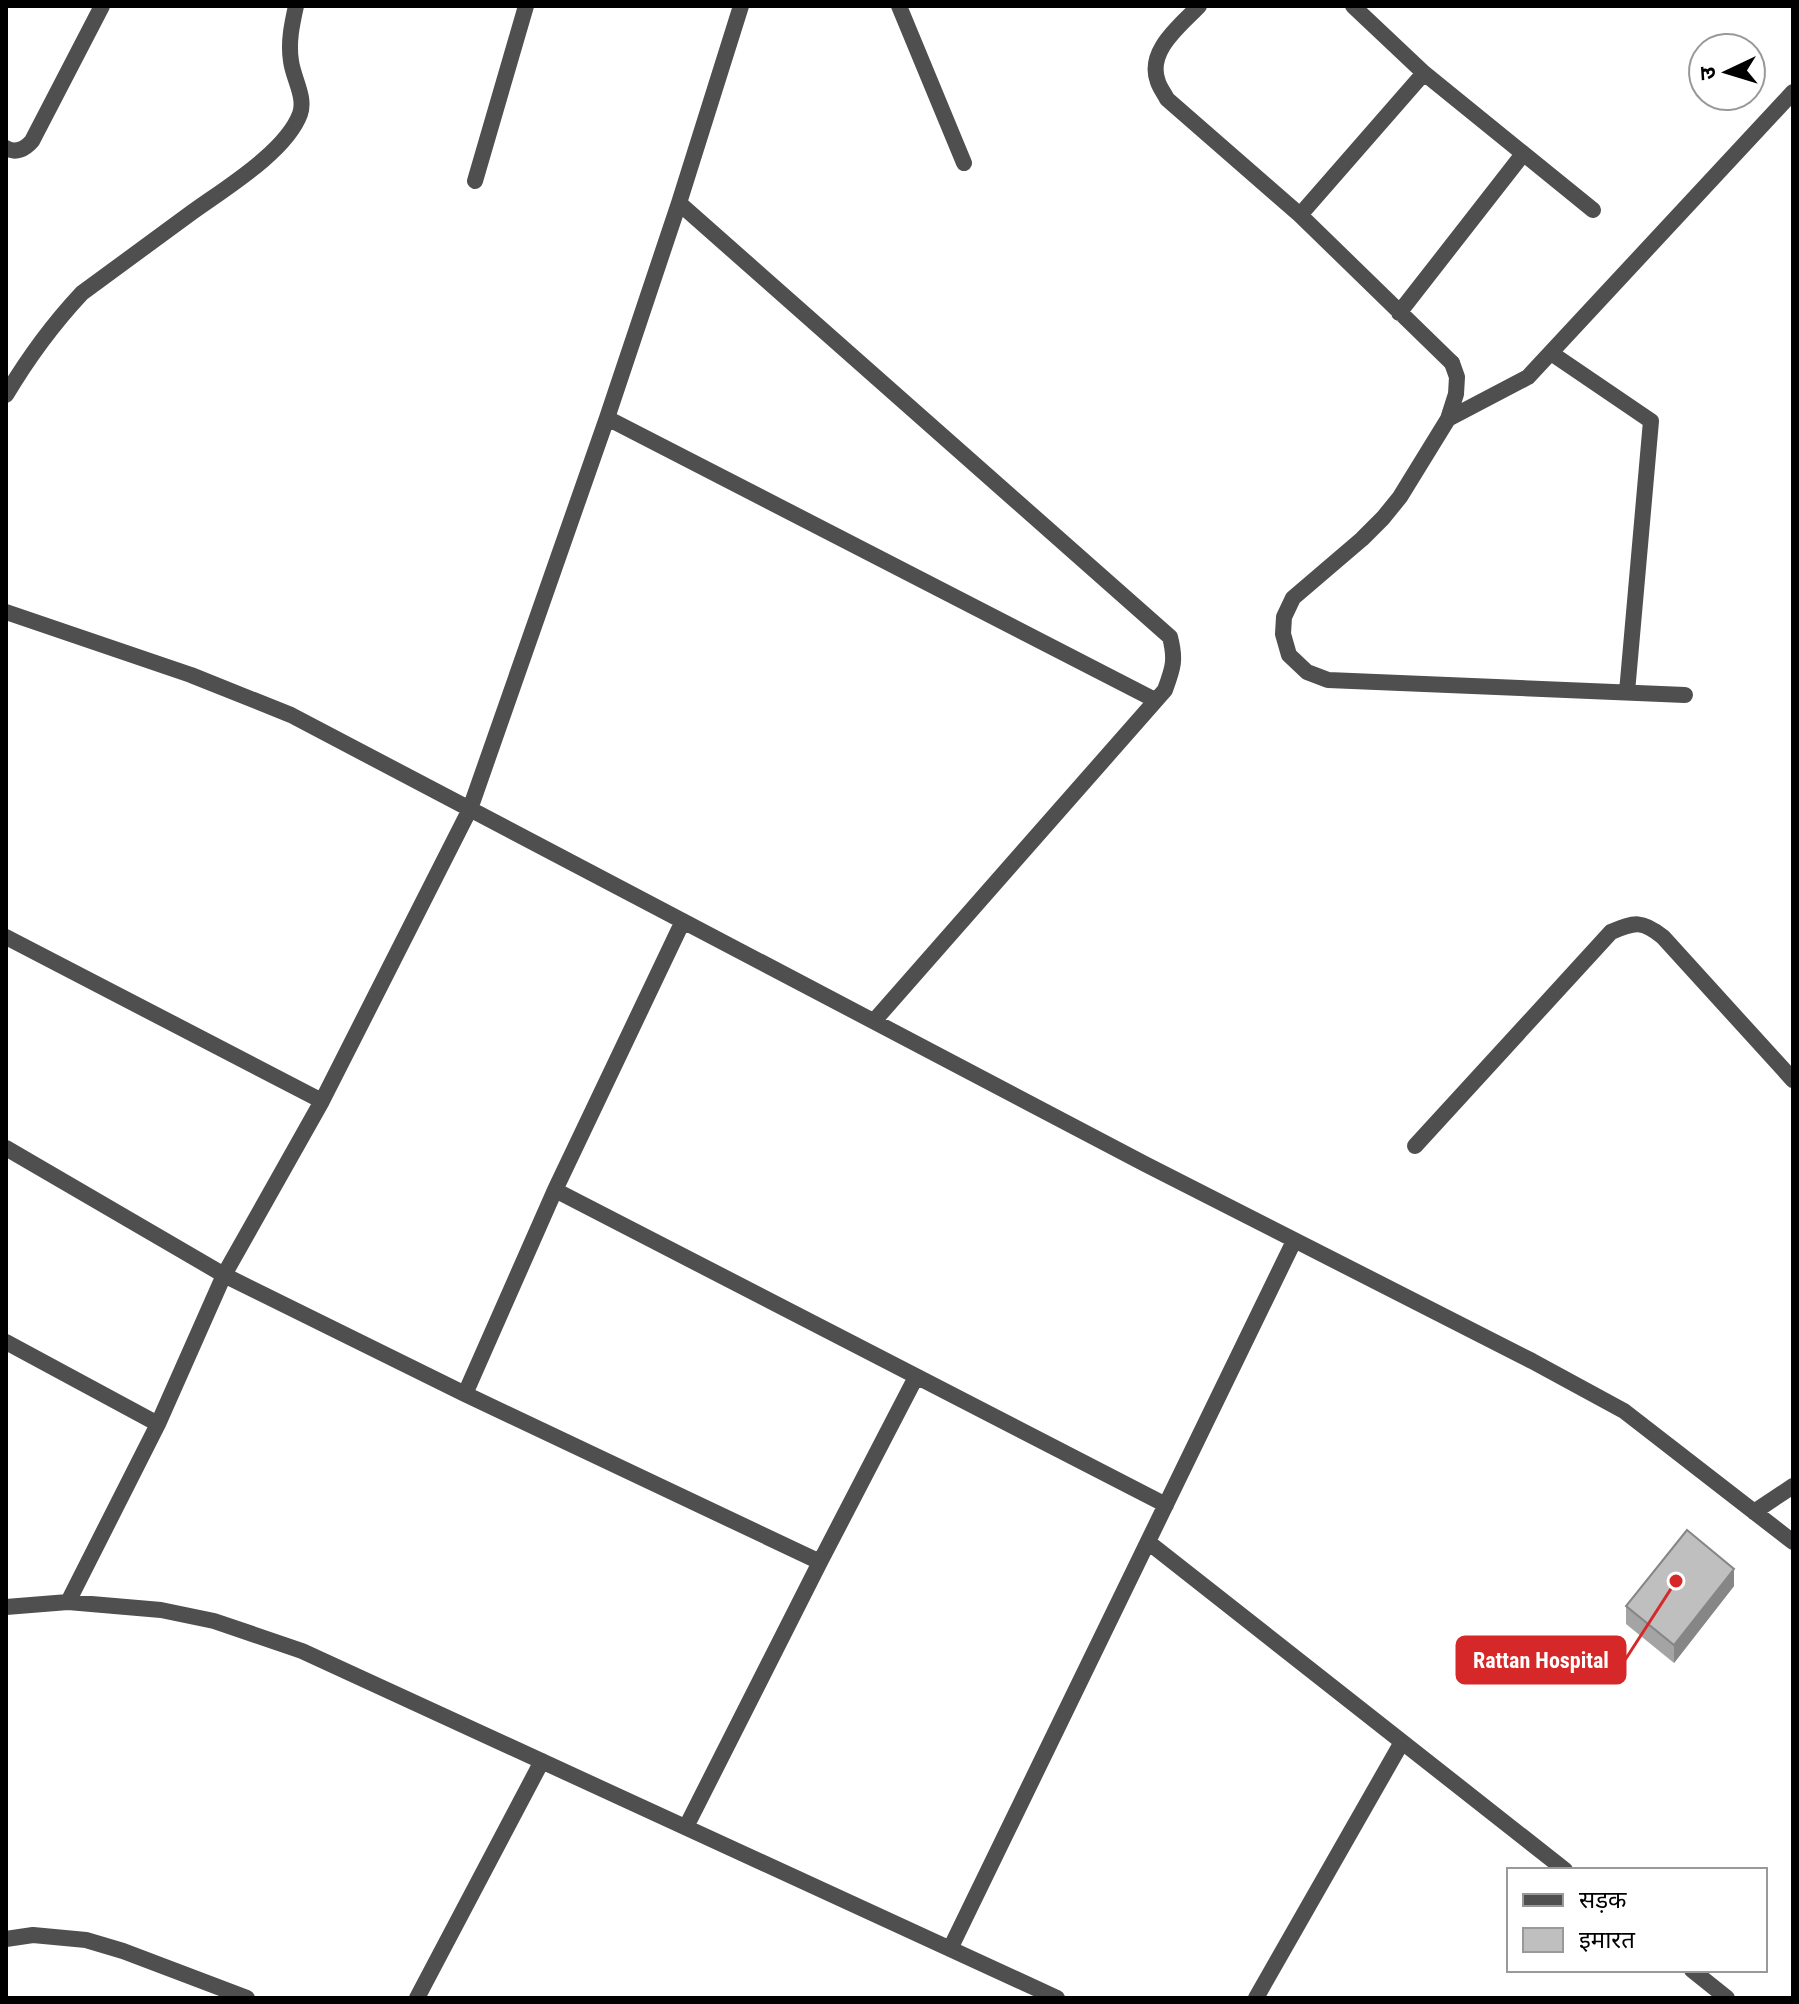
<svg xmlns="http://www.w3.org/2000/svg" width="1799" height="2004" font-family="'Roboto Condensed','Noto Sans Devanagari',sans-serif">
<rect width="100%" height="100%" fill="#fff"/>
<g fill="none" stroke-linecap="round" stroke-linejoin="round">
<path stroke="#4f4f4f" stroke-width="16" d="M1551,353L1651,421L1627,692
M1452,363L1457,377L1456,394L1448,419L1400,497L1383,518L1362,539L1293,598L1284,617L1283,634L1289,655L1307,672L1328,680L1685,695
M1448,419L1528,377L1793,92"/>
<path stroke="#4f4f4f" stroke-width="16" d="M899,6L964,163
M1199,6C1181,25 1146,51 1158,82C1160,88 1164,93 1167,99L1300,215L1452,363
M1353,6L1424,73L1593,210
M6,148C16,154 25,149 32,141L102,6
M475,181L526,6
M679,203L1170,637C1176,660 1173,668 1165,690L874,1021
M1300,215L1424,73
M1399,313L1523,154
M6,395C28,358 53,324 82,293C119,266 155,239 191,213C224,189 286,152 300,114C306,97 293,78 291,61C288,42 292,24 296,6
M607,418L1155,700
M6,612L191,675L291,715L1145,1164L1532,1361L1624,1411L1793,1542
M6,937L322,1101
M1415,1146L1611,932C1635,922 1642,920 1663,937L1793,1080
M6,1148L224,1275L465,1394L820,1562
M555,1190L1166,1505
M6,1342L158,1424
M465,1394L555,1190L683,921
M1754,1512L1793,1486
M1148,1542L1565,1870
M68,1602L158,1424L224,1275L322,1101L470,809L607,418L679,203L741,6
M6,1607L68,1602L161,1610L214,1621L302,1651L1057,1998
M686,1827L820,1562L916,1377
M6,1939L33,1935L86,1940L123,1951L247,1998
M950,1949L1294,1241
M1692,1970L1727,1998
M417,1998L542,1761
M1256,1998L1402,1742"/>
</g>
<path fill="#a4a4a4" d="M1734,1586L1674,1663L1626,1624V1606Z"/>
<path fill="#868686" d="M1734,1569V1586L1674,1663V1645Z"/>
<path fill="#bfbfbf" stroke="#868686" stroke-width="2" d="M1687,1530L1734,1569L1674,1645L1626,1606Z"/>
<path fill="none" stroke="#d62828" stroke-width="3" d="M1676 1581L1625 1660"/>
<circle fill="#d62828" stroke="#fff" stroke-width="3" cx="1676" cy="1581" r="8"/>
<rect fill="#d62828" stroke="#d62828" stroke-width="3" x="1457" y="1637" width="168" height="46" rx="8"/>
<g font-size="22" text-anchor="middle" font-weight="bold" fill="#fff">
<text x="1541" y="1668">Rattan Hospital</text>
</g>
<rect width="1799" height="2004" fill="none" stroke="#000000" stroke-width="16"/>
<rect x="1507" y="1868" width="260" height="104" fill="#ffffff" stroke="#999999" stroke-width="2"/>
<rect x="1523" y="1894" width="40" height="12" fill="#4f4f4f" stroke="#999999" stroke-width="2"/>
<text x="1579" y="1908" font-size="24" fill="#000000">सड़क</text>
<rect x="1523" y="1928" width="40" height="24" fill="#bfbfbf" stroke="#999999" stroke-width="2"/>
<text x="1579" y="1948" font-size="24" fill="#000000">इमारत</text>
<g transform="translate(1727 72) rotate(266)"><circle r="38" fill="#ffffff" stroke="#999999" stroke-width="2"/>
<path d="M0-6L14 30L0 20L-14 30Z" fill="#000000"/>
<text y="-12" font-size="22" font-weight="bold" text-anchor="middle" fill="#000000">उ</text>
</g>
</svg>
